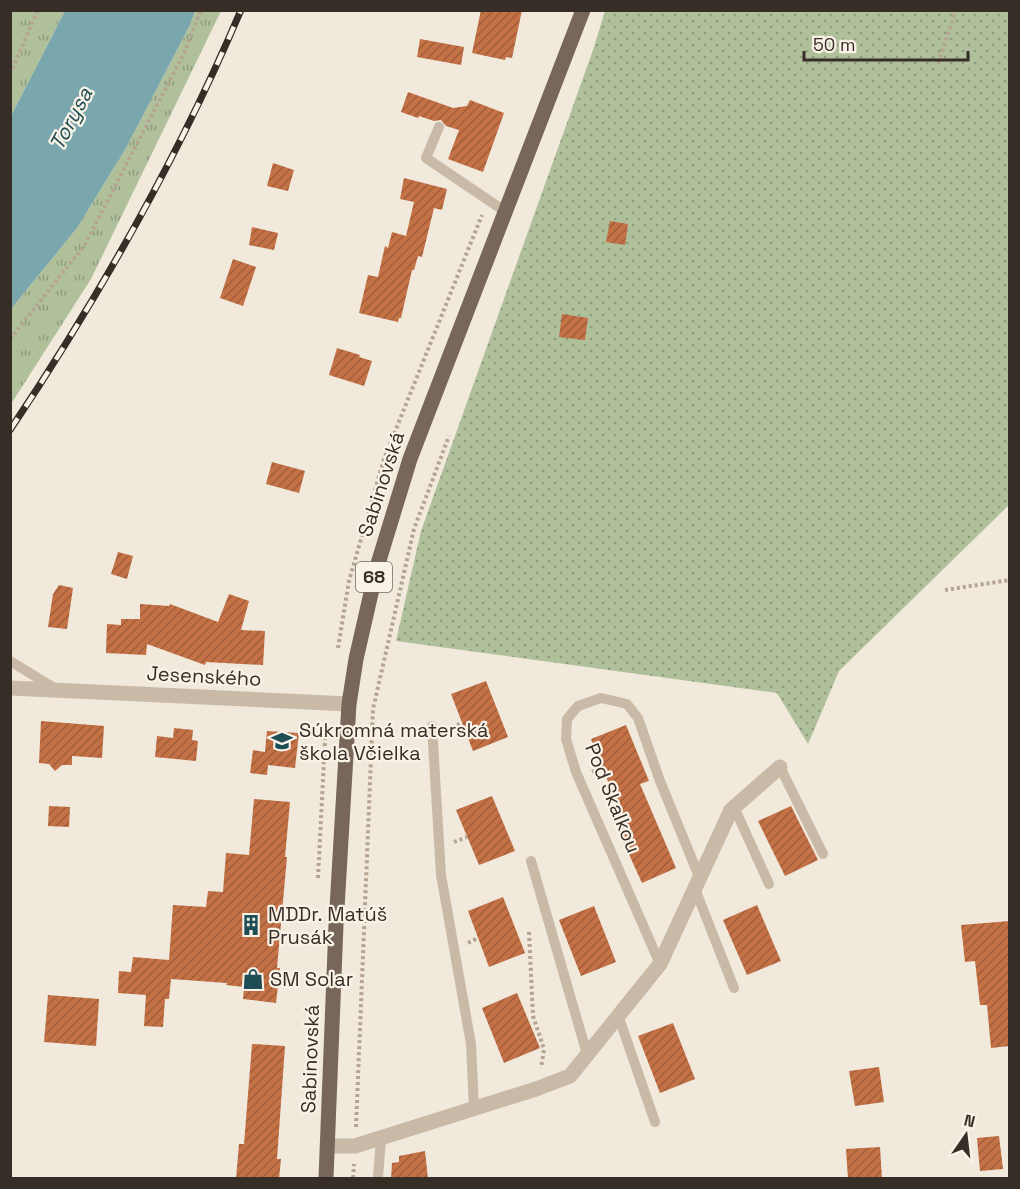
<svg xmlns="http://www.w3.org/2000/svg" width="1020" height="1189" font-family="'Space Grotesk',sans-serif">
<defs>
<pattern id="grass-tufts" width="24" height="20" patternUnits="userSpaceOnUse" patternTransform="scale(1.5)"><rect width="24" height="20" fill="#b0c09b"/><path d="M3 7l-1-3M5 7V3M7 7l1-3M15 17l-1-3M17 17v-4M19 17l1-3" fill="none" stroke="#909c7e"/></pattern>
<pattern id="garden-dots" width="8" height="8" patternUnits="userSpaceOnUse" patternTransform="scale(1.5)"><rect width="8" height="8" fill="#b0c09b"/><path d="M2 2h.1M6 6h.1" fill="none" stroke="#909c7e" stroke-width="1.8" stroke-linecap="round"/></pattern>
<pattern id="building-hatch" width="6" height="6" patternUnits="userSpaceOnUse" patternTransform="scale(1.5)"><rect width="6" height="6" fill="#c47146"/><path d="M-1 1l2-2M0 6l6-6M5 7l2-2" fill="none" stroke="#a05d3a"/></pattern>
</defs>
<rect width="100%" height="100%" fill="#f1e9db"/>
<path fill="url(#grass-tufts)" d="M11,11H65L11,116Z
M195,11H221L91,279L11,404V309L77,228L126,148L190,25Z"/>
<path fill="url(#garden-dots)" d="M605,11H1009V505L839,671L808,744L777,693L396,641L421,531L593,50Z"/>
<path fill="#7aa7ae" d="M65,11H195L190,25L126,148L77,228L11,309V116Z"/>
<path fill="url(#building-hatch)" d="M481,10H522L512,58L506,57L505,60L472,53Z
M420,39L464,47L461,65L417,57Z
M408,92L453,108L467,106L470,100L504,113L483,172L448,159L459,130L446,126L441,120L434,121L419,116L418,118L401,112Z
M273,163L294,170L288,191L267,186Z
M404,178L447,189L442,210L434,208L422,257L418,256L414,270H412L401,318H399L398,322L359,313L368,275L378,277L385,246L388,248L392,232L406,236L414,202L400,199Z
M610,221L628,224L625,245L606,242Z
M252,227L278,233L274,250L249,245Z
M233,259L256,267L243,306L220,298Z
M562,314L588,318L585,340L559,337Z
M337,348L360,355L359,357L372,361L364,386L329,375Z
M272,462L305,471L299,493L266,484Z
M118,552L133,556L127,579L111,574Z
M59,585L73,588L67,629L48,627L53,594Z
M229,594L249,601L241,630L265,631L263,665L206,662L205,665L147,644L146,655L106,653L107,624L121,625V619H140V604L169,606L170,604L218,622Z
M486,681L508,737L473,751L451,694Z
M41,721L104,726L102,758L72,756V765H62L55,771L49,764L39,763Z
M626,725L649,781L640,784L676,868L642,883L617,828L625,824L591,739Z
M174,728L193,730L192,740L198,741L196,761L155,757L157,736L173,738Z
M267,731L299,733L295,768L268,765L267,775L250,773L253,750L265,752Z
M492,796L515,851L479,865L456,810Z
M254,799L290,802L285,857H287L277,968H280L276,1003L243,999L244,987L226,985L227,983L171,979L169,999H165L163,1027L144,1026L146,995L118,993L119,971L131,972L133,957L169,960L173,905L206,907L208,891L223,892L226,853L249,855Z
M49,806L70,807L69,827L48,826Z
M791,806L818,860L785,876L758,821Z
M503,897L525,953L489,967L468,911Z
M757,905L781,961L747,975L723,920Z
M594,906L616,962L581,976L559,920Z
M1010,921V1046L991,1048L987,1005H980L975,961L965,962L961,925Z
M517,993L540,1048L504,1063L482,1008Z
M48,995L99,999L96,1046L44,1042Z
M673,1023L695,1079L660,1093L638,1036Z
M252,1044L285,1046L277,1159H281L279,1179H236L239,1144H244Z
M879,1067L884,1102L855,1106L849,1071Z
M999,1136L1003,1169L980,1171L977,1138Z
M880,1147L882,1179H848L846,1149Z
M425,1151L428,1179H391L392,1163L399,1162V1156Z"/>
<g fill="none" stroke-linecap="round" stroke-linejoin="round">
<path stroke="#b5a491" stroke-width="4" stroke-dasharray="3 3" stroke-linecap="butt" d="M938,63L956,10
M10,74L38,10
M10,339L84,246L185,51L201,10
M945,590L1010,580
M338,648L349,581L384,459L482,215
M446,730L462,723
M592,772L603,768
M454,842L467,837
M318,878L326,721
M529,932L533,1016L544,1049L541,1068
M468,943L478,938
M356,1127L373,709L414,529L449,436
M353,1178L354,1164"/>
<path stroke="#c9baa7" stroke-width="10" d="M439,127L426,158L506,212
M10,661L56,689
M432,726L441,875L471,1044L474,1109
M780,767L823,854
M734,807L769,884
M531,861L587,1054
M695,889L734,988
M660,964L576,772L566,739L567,719L578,706L601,698L627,704L638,718L660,781L700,879
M618,1015L655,1122
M378,1178L381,1138"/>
<path stroke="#c9baa7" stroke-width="15" d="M10,688L349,704
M328,1146H355L536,1089L570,1076L660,964L731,810L780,767"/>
<path stroke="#776659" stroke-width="15" d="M326,1178L336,925L349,704L356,659L377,567L410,459L583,10"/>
<defs>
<path id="rail" d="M10,430C99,297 178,158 241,10"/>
</defs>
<use href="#rail" stroke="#362d27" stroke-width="7"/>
<use href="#rail" stroke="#f9f2e7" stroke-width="4.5" stroke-dasharray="14" stroke-linecap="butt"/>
</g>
<defs>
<symbol id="school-bare" viewBox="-9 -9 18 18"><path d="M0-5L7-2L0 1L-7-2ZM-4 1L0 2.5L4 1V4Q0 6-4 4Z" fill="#1e4d56" stroke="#f9f2e7" stroke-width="2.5" paint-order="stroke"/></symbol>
<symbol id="building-bare" viewBox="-9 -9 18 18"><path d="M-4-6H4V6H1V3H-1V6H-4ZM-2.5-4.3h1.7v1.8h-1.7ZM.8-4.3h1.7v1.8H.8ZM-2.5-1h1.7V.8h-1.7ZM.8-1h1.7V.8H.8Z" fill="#1e4d56" stroke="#f9f2e7" stroke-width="2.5" paint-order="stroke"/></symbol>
<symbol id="shop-bare" viewBox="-9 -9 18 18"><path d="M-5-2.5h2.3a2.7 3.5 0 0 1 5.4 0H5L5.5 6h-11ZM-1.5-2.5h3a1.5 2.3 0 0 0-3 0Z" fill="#1e4d56" stroke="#f9f2e7" stroke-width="2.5" paint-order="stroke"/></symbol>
</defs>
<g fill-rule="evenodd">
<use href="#school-bare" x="267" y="726" width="30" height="30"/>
<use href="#building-bare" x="236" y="910" width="30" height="30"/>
<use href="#shop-bare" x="238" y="964" width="30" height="30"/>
</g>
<g text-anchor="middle" stroke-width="4.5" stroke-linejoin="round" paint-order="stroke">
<rect fill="#f9f2e7" stroke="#706861" stroke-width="1.5" x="356" y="562" width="36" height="30" rx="4.5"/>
<g font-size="18" font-weight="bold" fill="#362d27">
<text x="374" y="583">68</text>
</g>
<g font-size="20" fill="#362d27" stroke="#f9f2e7">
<text transform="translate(381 484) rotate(-72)" y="7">Sabinovská</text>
<text transform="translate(204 676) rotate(3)" y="7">Jesenského</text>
<text transform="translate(613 798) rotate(68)" y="7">Pod Skalkou</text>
<text transform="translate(310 1059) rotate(-88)" y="7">Sabinovská</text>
</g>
<g font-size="20" fill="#362d27" stroke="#f9f2e7" text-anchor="start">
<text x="299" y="737">Súkromná materská<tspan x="299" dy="23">škola Včielka</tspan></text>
<text x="268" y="921">MDDr. Matúš<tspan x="268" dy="23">Prusák</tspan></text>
<text x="270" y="986">SM Solar</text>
</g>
<g font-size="21" font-style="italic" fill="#1e4d56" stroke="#f9f2e7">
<text transform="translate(71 119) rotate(-62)" y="7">Torysa</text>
</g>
</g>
<rect width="1020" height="1189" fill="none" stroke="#362d27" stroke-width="24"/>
<g transform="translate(966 1135) rotate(14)" stroke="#f9f2e7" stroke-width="4.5" paint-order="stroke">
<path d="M0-4.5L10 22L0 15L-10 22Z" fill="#362d27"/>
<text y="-9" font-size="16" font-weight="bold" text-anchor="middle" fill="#362d27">N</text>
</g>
<path d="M804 51v9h164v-9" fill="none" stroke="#362d27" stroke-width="3"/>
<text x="813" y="51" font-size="18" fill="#362d27" stroke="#f9f2e7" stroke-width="4.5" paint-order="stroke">50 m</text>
</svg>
